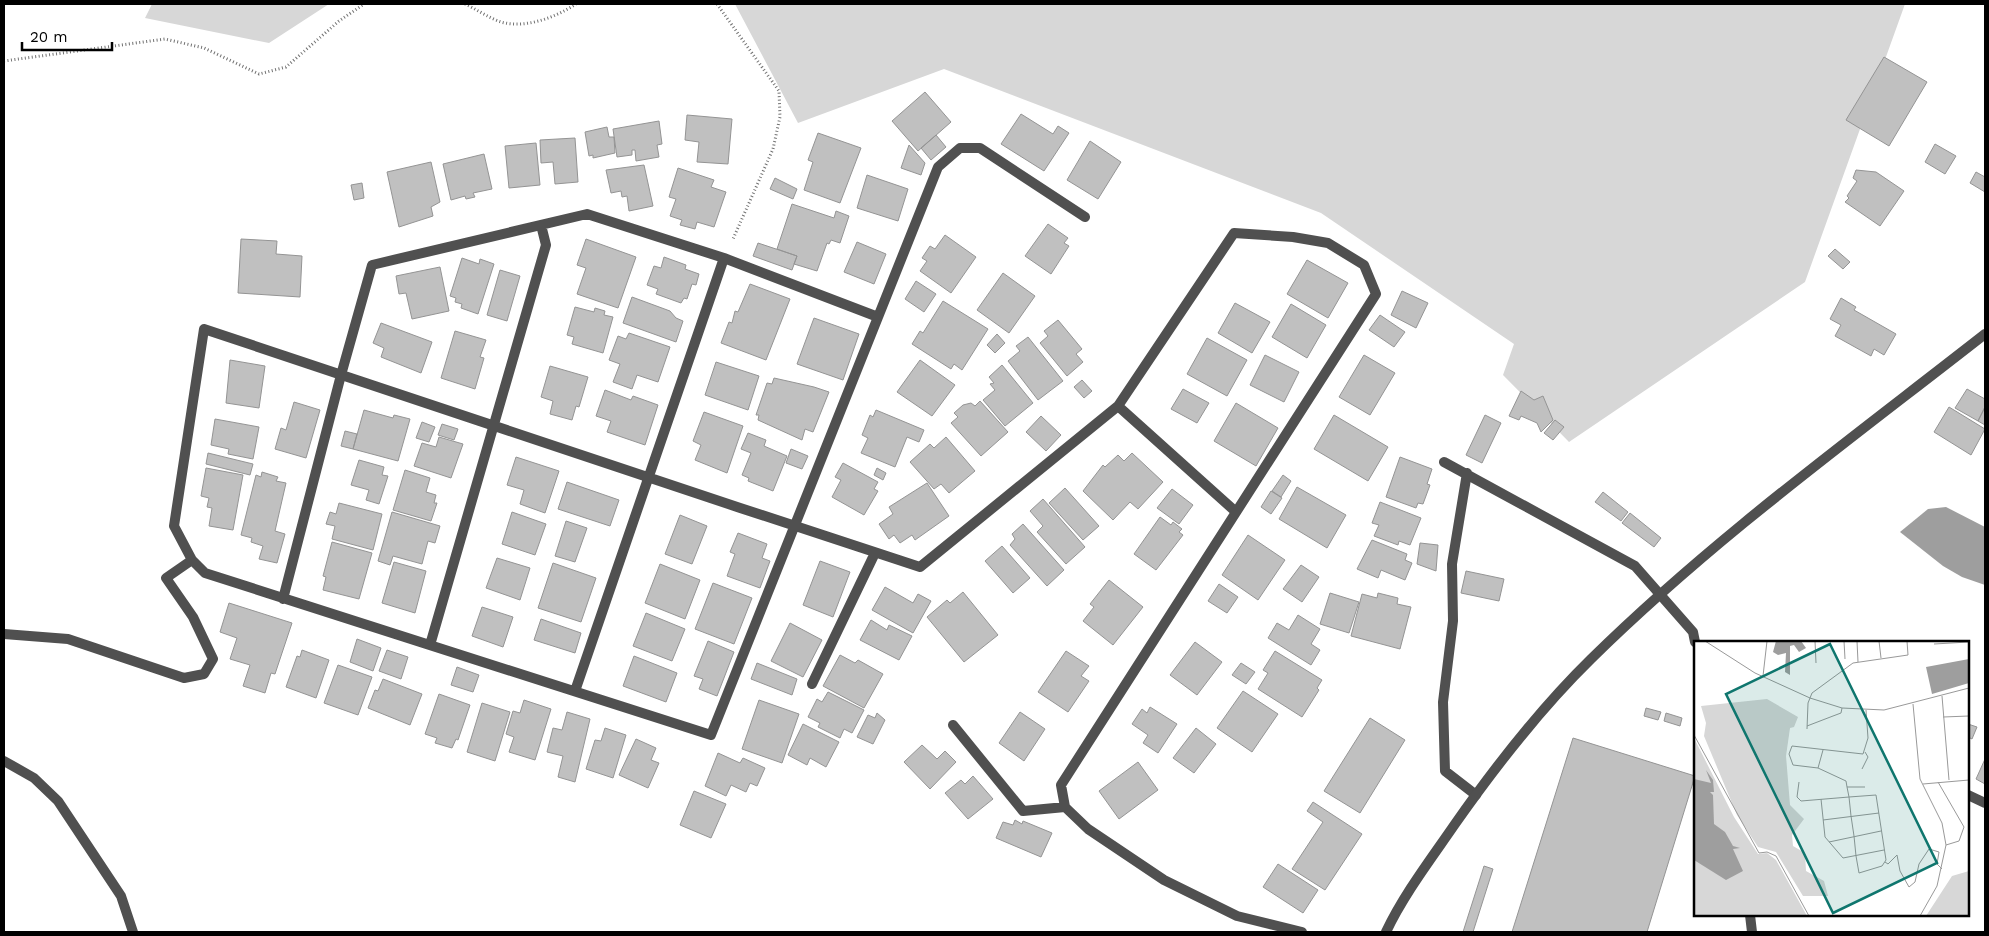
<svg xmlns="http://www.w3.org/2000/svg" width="1989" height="936" font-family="'Work Sans',sans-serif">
<rect width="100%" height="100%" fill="#fff"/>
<path fill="#d7d7d7" d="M152,4H329L269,43L145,18Z
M735,4H1905L1805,282L1569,442L1503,375L1514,344L1321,213L944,69L798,123Z"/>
<path fill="#9e9e9e" d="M1946,507L1985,527V585L1962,577L1943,566L1900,532L1928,509Z"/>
<path fill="#c0c0c0" stroke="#949494" d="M1884,57L1927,82L1889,146L1846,120Z
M925,92L951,122L918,151L892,121Z
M1021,114L1053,134L1058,126L1069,133L1044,171L1001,144Z
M687,115L732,119L728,164L697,162L699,142L685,140Z
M659,121L662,144L657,145L659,157L636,161L635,150H632V155L617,157L613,129Z
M607,127L609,137H614L615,153L593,158V155L589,156L585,132Z
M818,133L861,148L840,203L804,190L813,162L808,160Z
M936,135L946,147L931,160L921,148Z
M575,138L578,182L555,184L553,162L541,163L540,140Z
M1090,141L1121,162L1098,199L1067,180Z
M536,143L540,185L509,188L505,146Z
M1935,144L1956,156L1945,174L1925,162Z
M909,145L925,163L921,175L901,168Z
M484,154L492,189L473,193L475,197L466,199L465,196L451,200L443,164Z
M431,162L440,202L431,207L433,216L399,227L387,172Z
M644,165L653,206L629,211L627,196L622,197L621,191L611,193L606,170Z
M678,168L714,180L711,187L726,192L714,227L697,222L695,229L680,225L682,220L670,216L676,199L669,197Z
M1856,170L1876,172L1904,191L1880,226L1845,202L1849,198L1847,196L1857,181L1853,178Z
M1976,172L1985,177V192L1970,183Z
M867,175L908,189L898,221L857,208Z
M775,178L797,189L793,199L770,189Z
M362,183L364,198L354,200L351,185Z
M792,204L834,218L836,211L849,216L840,243L831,240L829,244L827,243L817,271L794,264L797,256L777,249Z
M1048,224L1068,238L1064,243L1069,246L1051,274L1025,256Z
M945,235L976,257L951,293L920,271L927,261L922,258L930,246L935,249Z
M241,239L277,241L276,254L302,256L300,297L238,293Z
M586,239L636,257L618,308L577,294L586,268L577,265Z
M857,242L886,254L874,284L844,272Z
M758,243L797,256L792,270L753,256Z
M1835,249L1850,262L1843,269L1828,256Z
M664,257L686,265L685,269L699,274L696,285L692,284L687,299L684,298L681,303L656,294L658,289L647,285L654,266L661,268Z
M462,258L479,264L480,259L494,264L478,314L461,308L462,304L455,302L456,298L450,296Z
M1307,260L1348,283L1328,318L1287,294Z
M440,267L449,311L412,319L406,293L399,294L396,276Z
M500,270L520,276L507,321L487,315Z
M1003,273L1035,296L1009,333L977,310Z
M916,281L936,294L924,312L905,299Z
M750,284L790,299L766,360L721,343L729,322L732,323L735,311L738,312Z
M1402,291L1428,303L1416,328L1391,315Z
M632,297L670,311L676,318L683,321L676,342L623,323Z
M1841,298L1856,307L1854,310L1896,334L1884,355L1874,349L1871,356L1835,336L1841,325L1830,319Z
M943,301L988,329L962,370L954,364L951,369L912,344L920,331L923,333Z
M1235,303L1270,322L1252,353L1218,333Z
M1291,304L1326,325L1307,358L1272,337Z
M575,307L594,312L595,308L605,311L604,315L613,317L603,353L572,344L574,337L567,335Z
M1380,315L1405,332L1394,347L1369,330Z
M814,318L859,334L843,380L797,364Z
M1058,320L1082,349L1076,354L1083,362L1067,376L1040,343L1048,336L1044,331Z
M381,323L432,342L421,373L381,357L384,348L373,343Z
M455,331L486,340L480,357L484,358L475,389L441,378Z
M629,333L670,347L658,382L637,375L632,389L613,382L620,364L609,360L618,336L626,339Z
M997,334L1005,343L995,353L987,345Z
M1028,337L1063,381L1038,400L1008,361L1020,351L1016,346Z
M1207,338L1247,360L1227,396L1187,374Z
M1265,355L1299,372L1284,402L1250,385Z
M1364,355L1395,373L1370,415L1339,397Z
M230,360L265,366L259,408L226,403Z
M920,360L955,385L932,416L897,392Z
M716,362L759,376L748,410L705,395Z
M1002,365L1033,403L1005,426L983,400L995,390L990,384L994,383L989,377Z
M550,366L588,377L579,407L576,406L572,420L550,414L553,401L541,397Z
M774,378L814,387L829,392L813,432L805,429L802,440L758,420L759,415H756L767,383L772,384Z
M1082,380L1092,391L1084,398L1074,387Z
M1183,389L1209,403L1197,423L1171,409Z
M1967,389L1985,399V407L1978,421L1955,408Z
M605,390L631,400L633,396L658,405L645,445L607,432L611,421L596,416Z
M1521,391L1534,400L1543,396L1553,420L1541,432L1537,423L1521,416L1519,420L1509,416Z
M980,401L1008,432L981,456L951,423L958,417L954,413L963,405L971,403L975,406Z
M294,402L320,410L306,458L275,449L281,428L286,430Z
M1236,403L1278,428L1256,466L1214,441Z
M1949,407L1985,429L1971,455L1934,432Z
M1985,407V425L1978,421Z
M364,410L393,418L394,415L410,419L398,461L353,449Z
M876,410L924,430L919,442L907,437L895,467L861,453L868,438L862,435L870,415L873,417Z
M704,412L743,426L727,473L695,460L701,445L693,441Z
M1334,415L1388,447L1368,481L1314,449Z
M1485,415L1501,423L1482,463L1466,455Z
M1041,416L1061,435L1046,451L1026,432Z
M215,419L259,427L253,459L228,454L229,449L211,445Z
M1555,420L1564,427L1553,440L1544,433Z
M422,422L435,427L429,442L416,438Z
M442,424L458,429L454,440L438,435Z
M345,431L357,434L353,449L341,446Z
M748,433L766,440L764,446L787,456L773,491L748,481L749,478L742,475L751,453L741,449Z
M439,437L463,444L451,478L414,466L422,443L436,447Z
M946,437L975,471L949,493L941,484L934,489L910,462L930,444L934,448Z
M791,449L808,456L802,469L786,463Z
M208,453L253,464L250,475L206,464Z
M1132,453L1163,482L1138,509L1130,502L1113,520L1083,491L1103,465L1105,467L1118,455L1124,461Z
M516,457L559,471L545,513L520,504L524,490L507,485Z
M1400,457L1432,469L1427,484L1430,485L1423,504L1418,503L1416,508L1386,497Z
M359,460L384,467L382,475L388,476L379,504L366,500L369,490L351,485Z
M843,463L878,482L874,489L878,491L864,515L832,497L841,480L835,477Z
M206,468L243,475L233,530L209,526L212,508L207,507L209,498L201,496Z
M877,468L886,473L883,480L874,475Z
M405,470L430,478L426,492L436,495L434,503H437L431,521L393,510Z
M262,472L278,477L276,481L286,483L275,531L285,534L277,563L259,559L263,546L251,542L252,538L241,535L256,475L261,477Z
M1283,475L1291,481L1281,497L1272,491Z
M567,482L619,500L610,526L558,509Z
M927,483L949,516L915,540L912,535L900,543L894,535L889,539L879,524L893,514L889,507Z
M1297,487L1346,515L1327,548L1279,519Z
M1065,488L1099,526L1083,540L1049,503Z
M1172,489L1193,505L1179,524L1157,508Z
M1271,491L1282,498L1271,514L1261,507Z
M1603,492L1628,512L1621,521L1595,502Z
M1043,499L1085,547L1066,564L1037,532L1043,526L1030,511Z
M1380,502L1421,518L1410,545L1399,541L1398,545L1374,536L1379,525L1372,523Z
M339,503L382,514L373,550L332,539L335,526L326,524L330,512L336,514Z
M392,512L440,526L435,543L428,541L422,564L393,556L390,565L378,561Z
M512,512L546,524L535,555L502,544Z
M1630,513L1661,538L1654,547L1622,523Z
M680,515L707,526L692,564L665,554Z
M1160,517L1171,525L1173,522L1182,529L1179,532L1183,535L1156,570L1134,554Z
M566,521L587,528L575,562L555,556Z
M1023,524L1064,570L1047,586L1010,545L1015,539L1012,534Z
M738,533L767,544L762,558L770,561L760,588L727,576L735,554L730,552Z
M1248,535L1285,560L1258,600L1222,575Z
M1372,540L1407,554L1405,560L1412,563L1405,580L1381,570L1378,578L1357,569Z
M332,542L372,553L359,599L323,590L326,577L323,576Z
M1420,543L1438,545L1436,571L1417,564Z
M1002,546L1030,578L1013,593L985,561Z
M497,558L530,568L520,600L486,588Z
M820,561L850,572L833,617L803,605Z
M394,562L426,571L415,613L382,603Z
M553,563L596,578L581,622L538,608Z
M660,564L700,580L685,619L645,603Z
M1301,565L1319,577L1302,602L1283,589Z
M1466,571L1504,579L1499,601L1461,593Z
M1109,580L1143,607L1113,645L1083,621L1094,607L1090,604Z
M713,583L752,598L734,644L695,629Z
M1219,584L1238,597L1227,613L1208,601Z
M885,587L913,603L918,594L931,601L913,633L872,610Z
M963,592L998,635L964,662L927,617L947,600L950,603Z
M1330,593L1359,602L1349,633L1320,624Z
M1378,593L1398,598L1397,604L1411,607L1400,649L1351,636L1362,594L1377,598Z
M229,603L292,623L275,674L271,673L265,693L243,686L250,665L230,659L237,638L220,632Z
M482,607L513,617L503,647L472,636Z
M646,613L685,629L672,661L633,646Z
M1298,615L1320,629L1311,644L1320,650L1311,665L1268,638L1277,623L1289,630Z
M541,619L581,633L575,653L534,640Z
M871,620L887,630L889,625L912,636L899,660L860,640Z
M790,623L822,640L803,677L771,661Z
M357,639L381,648L373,671L350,662Z
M708,641L734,652L717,696L699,689L703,679L694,676Z
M1195,642L1222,662L1197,695L1170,675Z
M302,650L329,660L316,698L286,687L297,656L300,657Z
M387,650L408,657L401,679L379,671Z
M1066,651L1089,666L1081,676L1089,681L1068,712L1038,692Z
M1275,651L1322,680L1317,688L1319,690L1302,717L1258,689L1268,673L1263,670Z
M840,655L855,663L858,660L883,674L864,708L823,686Z
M634,656L677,673L666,702L623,686Z
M757,663L797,679L792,695L751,679Z
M1241,663L1255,672L1246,684L1232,675Z
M338,665L372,677L358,715L324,703Z
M457,667L479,675L473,692L451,685Z
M383,679L422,694L410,725L368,708L375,690L378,691Z
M1243,691L1278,714L1252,752L1217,728Z
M828,692L864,710L852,733L844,729L840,738L818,727L820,723L808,717L817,699L822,702Z
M439,694L470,705L458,740L456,739L452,748L435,743L437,738L425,734Z
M524,700L551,709L535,760L509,752L514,737L506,734L513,711L520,713Z
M759,700L799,714L782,763L742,749Z
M482,703L510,712L495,761L467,752Z
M1150,707L1177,724L1158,753L1143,743L1148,735L1132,724L1142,709L1147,713Z
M1646,708L1661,712L1658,720L1644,716Z
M567,712L590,719L575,782L558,777L563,756L547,752L553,728L562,730Z
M1020,712L1045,729L1024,761L999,743Z
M877,713L885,720L873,744L857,737L868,715L875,718Z
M1666,713L1682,718L1680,726L1664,721Z
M1370,718L1405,740L1360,813L1324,791Z
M803,724L839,742L826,767L810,758L807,765L788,755Z
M1968,724L1977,727L1972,739L1968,737Z
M605,728L626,735L613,778L586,769L595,740L601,741Z
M1196,728L1216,744L1194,773L1173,758Z
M1573,738L1695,776L1647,932H1512Z
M636,739L656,748L651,760L659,763L648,788L619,775Z
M922,745L937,759L945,751L956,762L930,789L904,762Z
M718,753L740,763L743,758L765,768L757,786L750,783L746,792L731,785L726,796L705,786Z
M1985,759V784L1976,779Z
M1138,762L1158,790L1119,819L1099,791Z
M973,776L993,799L968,819L945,793L961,780L965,784Z
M694,791L726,804L711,838L680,825Z
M1313,802L1362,834L1325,890L1292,869L1323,822L1307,811Z
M1015,820L1022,824L1023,821L1052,833L1041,857L996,838L1003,822L1013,825Z
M1278,864L1318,890L1303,913L1263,887Z
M1484,866L1493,869L1473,932H1463Z"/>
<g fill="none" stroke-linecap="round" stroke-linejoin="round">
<path stroke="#727272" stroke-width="3" stroke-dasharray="1 2.5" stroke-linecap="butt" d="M465,4C476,9 489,18 501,22C526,29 556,17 576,4
M717,4L779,91L780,117L773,149L733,239
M4,61L165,39L204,48L259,74L286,67L339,21L364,4"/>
<path stroke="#505050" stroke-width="10" d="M1085,217L980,148H960L938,167L711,735L205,573L192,560L174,526L204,329C443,409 681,489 920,567L1118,406L1234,233L1293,237L1328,243L1364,265L1376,294L1061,785L1065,807L1088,829L1164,880L1237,916L1302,932
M1118,406L1236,512
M1444,462L1635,566L1693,632L1695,642
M1467,473L1452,564L1453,621L1443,702L1445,771L1476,795
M283,599L341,375L372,265L587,214L724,258L878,317
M4,634L68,639L184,678L204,674L213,659L193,617L166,578L192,560
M430,645L546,245L541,225
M812,684L875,553
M575,691L724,258
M953,725L1023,811L1065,807
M4,761L34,778L58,801L121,896L133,932
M1968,795L1985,803
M1750,915L1752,932"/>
<path stroke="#505050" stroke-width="10" d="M1386,932C1404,894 1431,859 1455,824C1495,767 1542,707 1591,659C1713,539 1851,439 1985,334"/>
</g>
<g transform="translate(1694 641)">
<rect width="275" height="275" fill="#fff"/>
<path d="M73,58L104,76L100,86L96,87L92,115L96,164L110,178L98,194L99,205L111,212L112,230L130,240L134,255H109L82,211L64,206L43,174L10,95L12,82L7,65ZM0,97L40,176L64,213L73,212L82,219L113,275H0ZM275,230V275H232L258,235Z" fill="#d7d7d7"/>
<path d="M82,0H107L112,7L105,11L100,4L96,5V34L91,31L92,12L84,14L79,11ZM275,18V42L238,53L232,26ZM12,129L19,139L20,151H16L19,154L20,183L31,191L39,205L46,207L39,208L49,230L32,239L0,219V138L17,142Z" fill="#9e9e9e"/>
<path fill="none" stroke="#999" stroke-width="1" d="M11,0L61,32L116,57L148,67L190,69L275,47M121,0L122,22M150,0L151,18M163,0L164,21M185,0L187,17M240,3L275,1M69,35L73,0M248,55L255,139M219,63L226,138L248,182L252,204L243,245L226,275M249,76L275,75M113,85L139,75L147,72L148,67M113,88L114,62L118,52L159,22L214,14L213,0M0,94L65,212L73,211L82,215L115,275M124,127L129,109M168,128L174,116L171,111M105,141L103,156L107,160L155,156L182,154L192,219L188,225L165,232L162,215L160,195L157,175L155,156L153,146L152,140L124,127L99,124L95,113L98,105L169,113L174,97L172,69M244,141L270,186L265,200L252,204M229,143L275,139M153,146H171M127,158L131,196L149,217L190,209M129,179L185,172M135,201L187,190M191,221L194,223L203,214L206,230L215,246L221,241L225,223L235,208L245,211L243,223L248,228"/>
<path fill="#0f766e" fill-opacity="0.15" stroke="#0f766e" stroke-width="2.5" d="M136,3L243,222L139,272L32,53Z"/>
<rect width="275" height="275" fill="none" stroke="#000" stroke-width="2.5"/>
</g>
<rect width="1989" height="936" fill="none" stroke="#000000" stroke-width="10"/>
<path d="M22 42v8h90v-8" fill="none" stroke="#000000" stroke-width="2.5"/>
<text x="30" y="42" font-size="15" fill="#000000" stroke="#ffffff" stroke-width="4" paint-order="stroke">20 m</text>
</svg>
